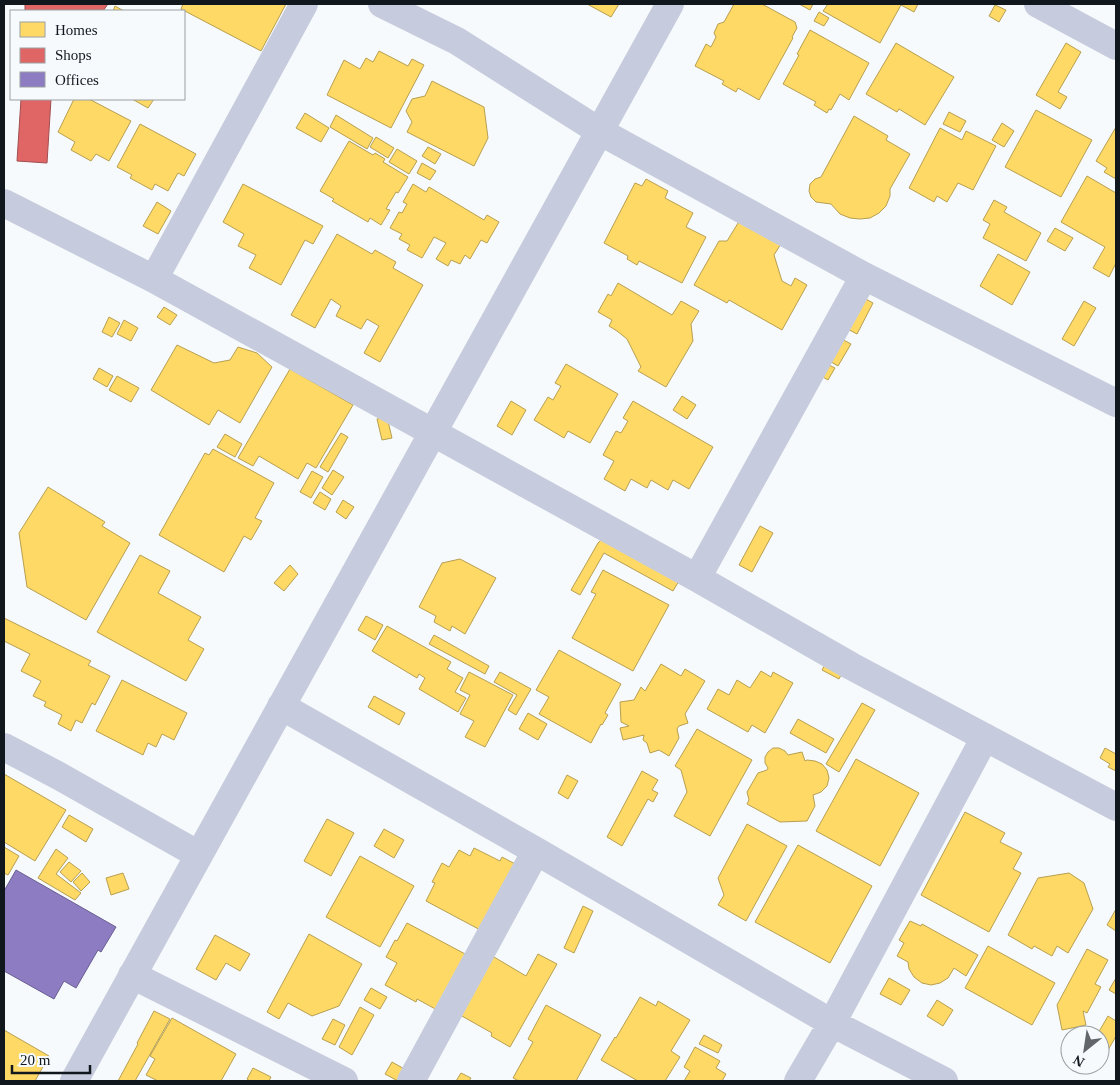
<svg xmlns="http://www.w3.org/2000/svg" width="1120" height="1085" font-family="'Times New Roman',serif">
<rect width="100%" height="100%" fill="#f7fafc"/>
<path fill="#ffd966" stroke="#b79f50" d="M183,4H286L261,51L181,9Z
M587,4H619L611,17Z
M734,4H762L795,22L797,28L792,37L793,38L759,100L738,88L736,92L722,84L724,81L695,66L706,44L711,47L716,37L714,33L718,24L724,22Z
M799,4H813L810,10Z
M828,4H918L914,12L901,5L880,43L823,11Z
M995,5L1006,10L999,22L989,16Z
M115,6L124,11H113Z
M819,12L829,18L824,26L814,21Z
M810,30L869,63L849,100L840,94L831,110L829,109L827,113L814,105L816,102L783,84L799,55L797,54Z
M896,43L954,77L925,125L899,109L897,112L866,94Z
M1066,43L1081,52L1058,92L1067,97L1060,109L1036,95Z
M379,51L408,66L412,59L424,65L391,128L327,95L344,60L360,69L366,58L373,62Z
M432,81L484,107L488,138L474,166L407,132L412,122L406,111L412,99L425,96Z
M74,99H89L131,121L109,161L96,154L91,161L71,150L75,142L58,132Z
M132,99H154L148,108Z
M1036,110L1092,140L1061,197L1005,167Z
M949,112L966,121L960,132L943,124Z
M305,113L329,128L321,142L296,128Z
M336,115L373,138L367,149L330,127Z
M854,116L888,136L886,140L910,154L890,189V196L886,206L879,213L870,218L860,219L850,218L840,214L831,204L816,202L811,197L809,191L810,184L815,179L821,177Z
M1002,123L1014,131L1004,147L992,140Z
M140,124L196,154L184,176L178,173L168,191L155,184L152,190L130,178L132,175L117,167Z
M1116,127V179L1104,172L1107,168L1096,161Z
M940,128L962,140L966,131L996,146L973,190L958,183L947,202L937,196L934,202L909,188Z
M376,137L394,148L388,158L370,147Z
M349,141L373,155L375,153L385,159L383,162L408,177L398,193L396,192L386,209L390,210L381,225L370,218L368,222L332,201L334,199L320,191Z
M428,147L441,154L435,164L422,156Z
M397,149L417,161L409,174L389,162Z
M422,163L436,171L430,180L417,173Z
M1087,176L1116,193V263L1109,277L1093,268L1105,247L1061,222Z
M646,179L668,191L665,198L693,213L686,227L706,237L682,283L639,261L637,265L627,259L628,256L604,243L635,183L642,186Z
M243,184L323,226L313,244L305,240L281,285L249,268L256,255L238,246L244,234L223,222Z
M413,184L426,192L429,187L484,220L487,215L499,222L487,243L481,240L470,259L465,255L460,264L451,260L448,266L436,259L446,243L434,237L422,258L407,250L410,245L399,239L402,234L390,228L399,212L402,213L407,204L403,202Z
M994,200L1007,207L1004,212L1041,233L1026,261L983,238L990,224L983,220Z
M157,202L171,211L158,234L143,226Z
M743,215L784,239L774,255L782,281L791,286L795,278L807,285L782,330L729,300L727,303L694,285L719,241H727Z
M1055,228L1073,238L1065,251L1047,241Z
M337,234L372,254L375,250L396,262L393,268L423,285L380,362L364,353L379,326L367,319L361,329L336,316L341,306L331,299L315,328L291,315Z
M998,254L1030,272L1012,305L980,286Z
M618,283L672,315L681,301L699,311L691,324L693,341L666,387L638,371L641,367L627,339L617,331L609,326L612,320L598,312L608,294L611,296Z
M857,294L873,303L857,334L840,325Z
M1084,301L1096,308L1074,346L1062,339Z
M164,307L177,315L170,325L157,317Z
M109,317L120,323L112,337L102,332Z
M124,320L138,328L131,341L117,334Z
M838,337L851,344L838,366L826,359Z
M177,345L214,363L230,360L238,347L257,353L272,367L240,423L218,410L209,425L151,390Z
M823,362L835,368L828,380L816,373Z
M566,364L618,394L590,443L568,431L564,438L534,420L548,397L553,400L561,386L555,383Z
M99,368L113,376L107,387L93,379Z
M290,369L353,405L316,468L307,463L298,479L259,456L253,466L238,458Z
M117,376L139,388L131,402L109,390Z
M682,396L696,405L687,419L673,410Z
M511,401L526,410L512,435L497,426Z
M633,401L713,447L689,489L673,480L668,490L651,480L647,488L631,479L625,491L604,479L614,461L603,455L616,431L621,433L628,421L623,418Z
M387,417L392,438L382,440L377,419Z
M341,433L348,437L328,472L320,467Z
M225,434L242,444L235,457L217,447Z
M213,449L274,483L255,518L262,521L251,540L244,536L224,572L159,535L205,453L209,455Z
M333,470L344,477L332,495L322,488Z
M312,471L323,477L311,498L300,492Z
M48,487L105,522L102,526L130,543L86,620L27,587L19,533Z
M320,492L331,499L325,510L313,503Z
M343,500L354,507L346,519L336,512Z
M760,526L773,533L752,572L739,565Z
M602,539L679,581L673,591L604,553L580,595L571,590L598,543Z
M140,555L170,571L158,593L201,617L188,640L204,649L186,681L97,632Z
M460,559L496,578L465,634L452,626L450,631L434,622L436,616L419,607L442,563Z
M290,565L298,574L284,591L274,583Z
M603,570L669,605L633,671L572,638L596,594L591,592Z
M366,616L383,625L375,640L358,630Z
M4,618L91,661L88,665L110,676L95,705L92,703L82,723L76,720L71,731L58,724L62,715L44,706L46,702L33,696L41,681L21,671L30,654L4,641Z
M387,626L451,662L447,669L463,678L455,692L466,698L458,712L419,689L425,678L419,674L417,678L372,651Z
M434,635L489,666L485,674L429,644Z
M559,650L621,684L605,713L608,715L602,725L601,724L591,743L539,714L549,697L536,690Z
M828,659L844,669L839,679L822,670Z
M661,664L681,676L685,669L705,681L685,714L688,723L679,726L677,729L679,738L669,756L659,750L650,753L647,743L643,740L644,735L623,740L620,728L629,726L621,722L620,702L634,700L641,687L645,691Z
M761,671L771,677L773,672L793,683L765,733L752,725L748,732L707,709L718,689L729,695L737,680L750,688Z
M469,672L513,695L485,747L465,737L474,721L460,714L470,695L460,690Z
M500,672L531,689L516,715L508,710L517,695L494,682Z
M122,680L187,713L174,740L162,734L156,747L148,743L143,755L96,731Z
M374,696L405,713L399,725L368,707Z
M862,703L875,710L839,772L826,764Z
M528,713L547,724L538,740L519,729Z
M798,719L834,739L826,753L790,733Z
M697,729L752,760L710,836L674,816L687,792L681,770L675,766Z
M773,748H779L785,751L788,755L802,752L805,761L807,760L815,761L822,764L827,770L829,778L827,786L821,792L813,795L815,806L807,821L780,822L747,804L749,800L747,792L758,773L767,770L768,768L765,763V757L768,752Z
M1105,748L1116,754V753V771L1108,767L1110,764L1100,758Z
M856,759L919,793L880,866L816,831Z
M642,771L658,780L652,790L658,793L653,802L648,799L622,846L607,837Z
M4,774L66,810L35,861L4,842Z
M567,775L578,781L568,799L558,793Z
M965,812L1005,833L1000,842L1022,853L1013,869L1021,873L989,932L921,895Z
M69,815L93,829L86,842L62,827Z
M327,819L354,833L331,876L304,861Z
M747,824L787,846L746,921L718,905L724,895L718,878Z
M384,829L404,840L394,858L374,846Z
M798,845L872,886L830,963L755,922Z
M4,847L19,856L8,875L4,873Z
M474,848L500,861L502,857L521,867L486,933L426,901L435,883L432,882L442,863L449,867L459,850L470,856Z
M56,849L68,858L56,874L81,893L75,900L38,878Z
M360,856L414,886L380,947L326,917Z
M69,862L81,871L71,882L60,872Z
M82,873L90,882L81,891L73,882Z
M123,873L129,889L111,895L106,878Z
M1069,873L1084,883L1093,909L1068,953L1057,946L1052,956L1034,946L1032,949L1008,935L1038,878Z
M583,906L593,911L574,953L564,948Z
M1116,909V931L1107,925Z
M910,921L921,926L922,924L978,955L966,976L954,968L948,978L940,983L931,985L922,983L914,977L909,969L908,962L897,956L904,943L899,940Z
M407,923L467,955L439,1011L417,999L416,1002L385,985L397,963L386,957L395,940L397,941Z
M309,934L362,964L339,1006L312,1016L288,1003L279,1019L267,1012Z
M215,935L250,954L240,971L226,963L216,980L196,969Z
M988,946L1055,983L1032,1025L965,988Z
M1087,949L1108,960L1095,984L1101,987L1087,1013L1083,1011L1086,1025L1062,1030L1057,1005Z
M538,954L557,964L510,1047L491,1036L492,1033L453,1011L494,957L526,976Z
M889,978L910,990L901,1005L880,994Z
M1116,978V994L1109,990Z
M371,988L387,997L380,1009L364,1000Z
M640,997L656,1006L658,1001L690,1020L671,1051L680,1057L665,1081H638L601,1060L615,1037L616,1038Z
M937,1000L953,1010L943,1026L927,1016Z
M546,1005L601,1035L576,1081H519L513,1078L533,1042L528,1039Z
M360,1007L374,1015L352,1055L339,1047Z
M154,1011L170,1019L135,1081H118L138,1044L137,1043Z
M1108,1016L1116,1021V1036L1107,1052L1100,1047V1035H1097Z
M172,1018L236,1054L221,1081H158L146,1075L155,1059L150,1056Z
M333,1019L345,1025L335,1045L322,1039Z
M4,1030L49,1056L35,1081H4Z
M704,1035L722,1045L718,1053L699,1044Z
M695,1047L720,1061L716,1068L726,1074L722,1081H684L690,1071L684,1067Z
M392,1062L408,1071L398,1081L385,1074Z
M253,1068L271,1077L269,1081H250L247,1079Z
M461,1073L471,1078L469,1081H456Z"/>
<path fill="#e06666" stroke="#a24e50" d="M25,4H108L103,11H25Z
M21,99H51L47,163L17,161Z"/>
<path fill="#8e7cc3" stroke="#685e91" d="M16,870L116,927L101,952L98,950L76,988L64,981L54,999L4,971V891Z"/>
<g fill="none" stroke-linecap="round" stroke-linejoin="round">
<path stroke="#c6ccdd" stroke-width="28" d="M382,4L457,41L599,131L864,276L1116,403
M1038,4L1116,46
M4,203L154,279L697,578L851,666L1116,807
M154,279L304,4
M697,578L864,276
M281,706L536,851L832,1023L944,1081
M4,747L59,776L199,855
M132,975L344,1081
M74,1081L670,4
M411,1081L536,851
M798,1081L832,1023L985,737"/>
</g>
<rect width="1120" height="1085" fill="none" stroke="#10171d" stroke-width="10"/>
<rect x="10" y="10" width="175" height="90" fill="#f6fafd" stroke="#9a9fa3"/>
<rect x="20" y="22" width="25" height="15" fill="#ffd966" stroke="#9a9fa3"/>
<text x="55" y="35" font-size="15" fill="#10171d">Homes</text>
<rect x="20" y="48" width="25" height="15" fill="#e06666" stroke="#9a9fa3"/>
<text x="55" y="60" font-size="15" fill="#10171d">Shops</text>
<rect x="20" y="72" width="25" height="15" fill="#8e7cc3" stroke="#9a9fa3"/>
<text x="55" y="85" font-size="15" fill="#10171d">Offices</text>
<g transform="translate(1085 1050) rotate(210)"><circle r="24" fill="#f6fafd" stroke="#9a9fa3"/>
<path d="M0-4L9 19L0 12L-9 19Z" fill="#61666b"/>
<text y="-8" font-size="14" font-weight="bold" text-anchor="middle" fill="#10171d">N</text>
</g>
<path d="M12 1065v8h78v-8" fill="none" stroke="#10171d" stroke-width="2.5"/>
<text x="20" y="1065" font-size="15" fill="#10171d" stroke="#f6fafd" stroke-width="4" paint-order="stroke">20 m</text>
</svg>
